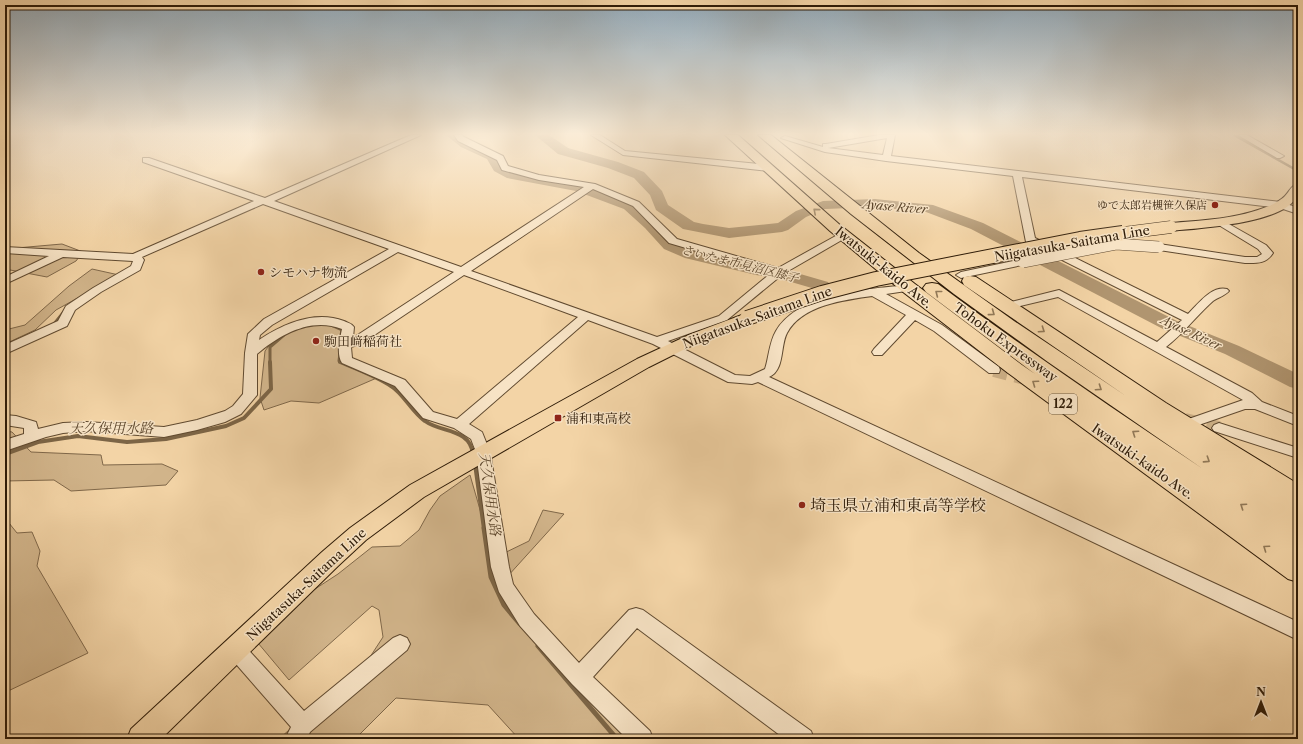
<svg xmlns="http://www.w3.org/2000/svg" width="1303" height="744" font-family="'Libre Caslon Text','Noto Serif JP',serif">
<rect width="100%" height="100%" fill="#f3d4a6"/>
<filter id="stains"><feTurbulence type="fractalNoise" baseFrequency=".005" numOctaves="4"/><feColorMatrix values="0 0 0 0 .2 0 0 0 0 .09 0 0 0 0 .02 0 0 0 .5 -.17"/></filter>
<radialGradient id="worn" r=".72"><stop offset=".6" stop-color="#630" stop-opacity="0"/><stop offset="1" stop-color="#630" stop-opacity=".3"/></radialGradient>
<path fill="#d2b58b" stroke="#80684a" d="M62,244L83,252L76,261L47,277L5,269V249Z
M92,269L119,275L56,310L35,330L5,344V330L25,325L69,286Z
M320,322L342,327L343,361L379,377L319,403L291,401L264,410L260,398L265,351L271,343L294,329Z
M5,431L12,432L31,452L101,455L103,465L162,464L178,471L166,485L71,491L54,480L5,481Z
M470,475L494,558L529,541L543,510L564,514L507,577L501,590L631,739H519L488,705L396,698L355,739H279L370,657L383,637L379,610L372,606L289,680L258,643L289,606L338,574L372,547L400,546L419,530L430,510L440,496Z
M5,518L17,533L32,532L40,551L37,566L88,653L6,692Z"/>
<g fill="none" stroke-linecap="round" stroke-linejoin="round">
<path stroke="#7c6546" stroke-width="2.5" d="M1234,135L1298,171"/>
<path stroke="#7c6546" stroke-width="3" d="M54,324L66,309
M333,326L342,330L341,335
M340,353L339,361L343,363
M270,363V347L284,335"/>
<path stroke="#7c6546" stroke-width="4" d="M340,362C357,369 376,376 391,386C403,393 412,412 425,421C441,433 470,428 473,454
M5,454L38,442L78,436L127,442L166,439L226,426L244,418L271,389L270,362
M475,464L484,529"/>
<path stroke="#7c6546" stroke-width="5" d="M484,528L491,577L504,605L520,624
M538,646L617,739"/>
<path fill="#b09570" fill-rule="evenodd" d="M446,135H460L469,141L497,153L504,165L516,172L584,184L634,203L657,222L676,243L697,250L756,265L783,269L828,282L831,286L828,290L822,291L781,279L756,275L685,258L664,249L645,228L624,209L576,191L507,178L494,171L487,159L461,147Z
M535,135H549L568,148L618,162L644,172L662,191L668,205L694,222L703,224L729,228L778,223L796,211L823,201L875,199L933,205L983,223L1177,321L1239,346L1298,374V389L1290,387L1225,354L1163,329L971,229L926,212L875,207L825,209L806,217L788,230L782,232L729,238L683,229L656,210L650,195L634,178L608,168L558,154Z"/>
<path stroke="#ccaf86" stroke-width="14" stroke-dasharray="14 8" stroke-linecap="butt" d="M994,370L1025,378
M1185,420L1219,428"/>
<defs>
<path id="minor" d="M411,135H421L274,201L461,267L584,187L539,180L502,170L497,160L458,141L454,135H462L464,137L503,156L508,166L539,175L595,184L639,202L677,239L778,268L841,233H847L849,235L847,237L783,274L727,320L668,341L735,375L750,376L765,369C769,357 769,343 776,331C799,292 869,289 909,285L913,286L915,288L913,290L886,294L942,325L999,367L1000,370L999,373H989L934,331L915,320L882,355H874L872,352L874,349L906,315L872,296C844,300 802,305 787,333C780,346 785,370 769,377L1298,622V640L758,382L752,384L728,382L653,344L588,320L469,424L482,432L490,452L509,567L513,584L534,614L579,663L629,610L636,608L643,610L811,731L814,739H785L637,628L593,677L650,731L653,739H627L572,684L520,626L499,592L491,567L476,452L471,439L454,428L423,418L395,386L342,363C336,354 340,339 342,329C311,317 281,334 257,354V395L241,414L225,422L197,430L164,437L86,431L63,433L46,437L5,451V440L24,434V428L5,425V415L16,416L36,422L38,429L63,423L86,422L164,427L197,420L225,411L233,406L243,394L245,353L248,334L264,319L389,249L263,204L142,257L144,260L140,270L101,292L75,310L67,326L5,354V345L58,321L66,306L93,288L131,266L133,261L63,257L5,284V277L49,256L5,253V247L133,254L254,201L143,162V158H149L265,198ZM593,189L633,206L669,243L771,273L719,316L657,337L471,271ZM398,252L454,272L353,338L354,327C351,323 348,323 344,321C315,310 283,324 259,340L260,335L272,325ZM464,275L578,317L457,419L433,412L405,380L352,358L351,347L361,344Z
M591,135H600L625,151L769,165L773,168L769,171L623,155Z
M879,135H895L891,156L1281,202L1298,208V214L1280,208L1022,177L1035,238L1188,314C1198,304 1212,285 1227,289L1229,291C1225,296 1218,297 1213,301C1197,315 1184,333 1166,347L1252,393L1262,402L1298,416V426L1255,409H1245L1190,428L1185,430L1180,428L1178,425L1180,422L1243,400L1058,297L1007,309L1003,308L1001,306L1003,304L1059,290L1157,342L1182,320L1026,242L1013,176L886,161L825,152L781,138L785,136L823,147V144H826ZM887,138L883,155L828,148Z
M1238,135H1247L1284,156L1280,158H1277Z
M1220,219L1266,245L1273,253C1266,264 1257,263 1245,263L1159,250L1154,247L1159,244L1245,257H1257L1262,254L1258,249L1217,224L1215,222L1217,220Z
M1023,259L1027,260L1028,262L1027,264L961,278L956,275L961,272Z
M1219,423L1298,448V458L1214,431L1212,428L1214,425Z
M400,635L407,638L410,644L407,650L310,732L307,739H285L291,727L229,656L226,650L229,644L236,641L243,644L304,711L393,638Z"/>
<path id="major" d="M1298,184C1298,187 1299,193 1297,196C1284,224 1199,228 1171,231L1167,230L1165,227L1167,224L1171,223C1204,220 1238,219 1269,206C1274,204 1281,200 1285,196C1290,191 1291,185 1298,184Z
M747,313L752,315L755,318L752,321L703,340L649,367L424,497L366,540L338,566L161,739H127L131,729L322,552L350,528L410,485L637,359L691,334Z"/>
<path id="highway" d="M725,135H738L840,225L915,284L1022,365L1035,374L926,292L923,288L926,284L932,283L938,284C1025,349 1113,409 1203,469L1048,362L954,294L851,214L758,135H771L919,253L1014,321L1126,396L964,285L962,281L964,277L970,276L976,277L1166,403L1298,484V505L1295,504L1298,506V529L1293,527L1298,530V555L1293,553L1298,556V582L1288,579L1008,373L903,292L830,231Z"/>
</defs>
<use href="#minor" stroke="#604a30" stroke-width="2"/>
<use href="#major" stroke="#2f1c08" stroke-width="2"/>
<use href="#highway" stroke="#2f1c08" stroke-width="2"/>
<use href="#minor" fill="#f7e3c5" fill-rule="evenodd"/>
<use href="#major" fill="#f3d4a6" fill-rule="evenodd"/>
<use href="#highway" fill="#f3d4a6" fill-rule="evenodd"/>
<defs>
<path id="minor-bridge" d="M1023,262L1116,244L1159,247"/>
<path id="major-bridge-far1" d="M1116,234L1171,227"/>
<path id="major-bridge" d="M747,318L822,293L876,279L1080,239L1123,233"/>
</defs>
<use href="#minor-bridge" stroke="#604a30" stroke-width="12" stroke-linecap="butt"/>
<use href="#major-bridge-far1" stroke="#2f1c08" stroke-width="13" stroke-linecap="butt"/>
<use href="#major-bridge" stroke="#2f1c08" stroke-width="16" stroke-linecap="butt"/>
<use href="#minor-bridge" stroke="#f7e3c5" stroke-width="11"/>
<use href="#major-bridge-far1" stroke="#f3d4a6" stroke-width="12"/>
<use href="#major-bridge" stroke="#f3d4a6" stroke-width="14"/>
</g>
<defs><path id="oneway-chevron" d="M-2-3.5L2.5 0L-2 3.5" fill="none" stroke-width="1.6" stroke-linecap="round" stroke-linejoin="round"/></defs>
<g stroke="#917857">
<use href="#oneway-chevron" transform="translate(816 211) rotate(-139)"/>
<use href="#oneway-chevron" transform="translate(938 293) rotate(-142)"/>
<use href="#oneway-chevron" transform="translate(992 313) rotate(36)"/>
<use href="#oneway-chevron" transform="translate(1042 330) rotate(34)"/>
<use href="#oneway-chevron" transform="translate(1035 383) rotate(-145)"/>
<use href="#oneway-chevron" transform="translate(1099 388) rotate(34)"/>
<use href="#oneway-chevron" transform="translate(1135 433) rotate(-146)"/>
<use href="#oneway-chevron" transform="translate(1207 460) rotate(33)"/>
<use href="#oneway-chevron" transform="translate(1243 506) rotate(-146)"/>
<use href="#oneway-chevron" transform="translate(1266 548) rotate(-145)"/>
</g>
<linearGradient id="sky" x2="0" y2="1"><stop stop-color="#91a8b8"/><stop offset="0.56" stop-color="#faecd7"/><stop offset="1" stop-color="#faecd7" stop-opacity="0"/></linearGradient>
<rect width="1303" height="239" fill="url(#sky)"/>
<g fill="#8f2418" stroke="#f7e3c5" stroke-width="1.5">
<circle cx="1215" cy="205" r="4"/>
<circle cx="261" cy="272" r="4"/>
<circle cx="316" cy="341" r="4"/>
<rect x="554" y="414" width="8" height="8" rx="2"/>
<circle cx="802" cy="505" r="4"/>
</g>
<g text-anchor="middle" stroke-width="3" stroke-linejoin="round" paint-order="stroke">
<g font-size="11" fill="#2f1c08" stroke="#f7e3c5" text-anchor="end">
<text x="1207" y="209">ゆで太郎岩槻笹久保店</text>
</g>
<g font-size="12" font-style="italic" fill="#5c462c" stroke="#f7e3c5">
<text transform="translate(895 207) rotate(5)" y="4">Ayase River</text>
<text transform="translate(740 264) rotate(14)" y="4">さいたま市見沼区膝子</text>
<text transform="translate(1191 333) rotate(25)" y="4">Ayase River</text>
</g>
<rect fill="#f7e3c5" stroke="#6b5841" stroke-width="1" x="1049" y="394" width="28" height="20" rx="3"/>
<g font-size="12" font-weight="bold" fill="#2f1c08">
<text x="1063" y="408">122</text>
</g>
<g font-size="13" fill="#2f1c08" stroke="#f7e3c5">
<text transform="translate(1072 243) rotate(-10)" y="5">Niigatasuka-Saitama Line</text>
<text transform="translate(884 267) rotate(39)" y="5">Iwatsuki-kaido Ave.</text>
<text transform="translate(757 317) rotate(-20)" y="5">Niigatasuka-Saitama Line</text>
<text transform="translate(1006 342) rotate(36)" y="5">Tohoku Expressway</text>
<text transform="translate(1143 461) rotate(35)" y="5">Iwatsuki-kaido Ave.</text>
<text transform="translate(306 584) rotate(-43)" y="5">Niigatasuka-Saitama Line</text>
</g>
<g font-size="13" fill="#2f1c08" stroke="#f7e3c5" text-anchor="start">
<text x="269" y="277">シモハナ物流</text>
<text x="324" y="346">駒田﨑稲荷社</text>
<text x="566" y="423">浦和東高校</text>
</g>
<g font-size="14" font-style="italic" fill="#5c462c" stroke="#f7e3c5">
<text x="111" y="433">天久保用水路</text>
<text transform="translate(490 494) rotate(82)" y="5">天久保用水路</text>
</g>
<g font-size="16" fill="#2f1c08" stroke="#f7e3c5" text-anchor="start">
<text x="810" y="511">埼玉県立浦和東高等学校</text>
</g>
</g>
<rect width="1303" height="744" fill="none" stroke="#f3d4a6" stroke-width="20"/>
<rect x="6" y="6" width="1291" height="732" fill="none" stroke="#2f1c08" stroke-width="2"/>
<rect x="10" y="10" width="1283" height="724" fill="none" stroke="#2f1c08"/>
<g transform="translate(1261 702)" stroke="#f7e3c5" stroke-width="3" paint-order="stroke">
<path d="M0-3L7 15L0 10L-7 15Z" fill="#2f1c08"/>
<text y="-6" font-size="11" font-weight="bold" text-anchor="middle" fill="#2f1c08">N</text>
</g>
<rect width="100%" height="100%" filter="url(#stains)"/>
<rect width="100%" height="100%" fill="url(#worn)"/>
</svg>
